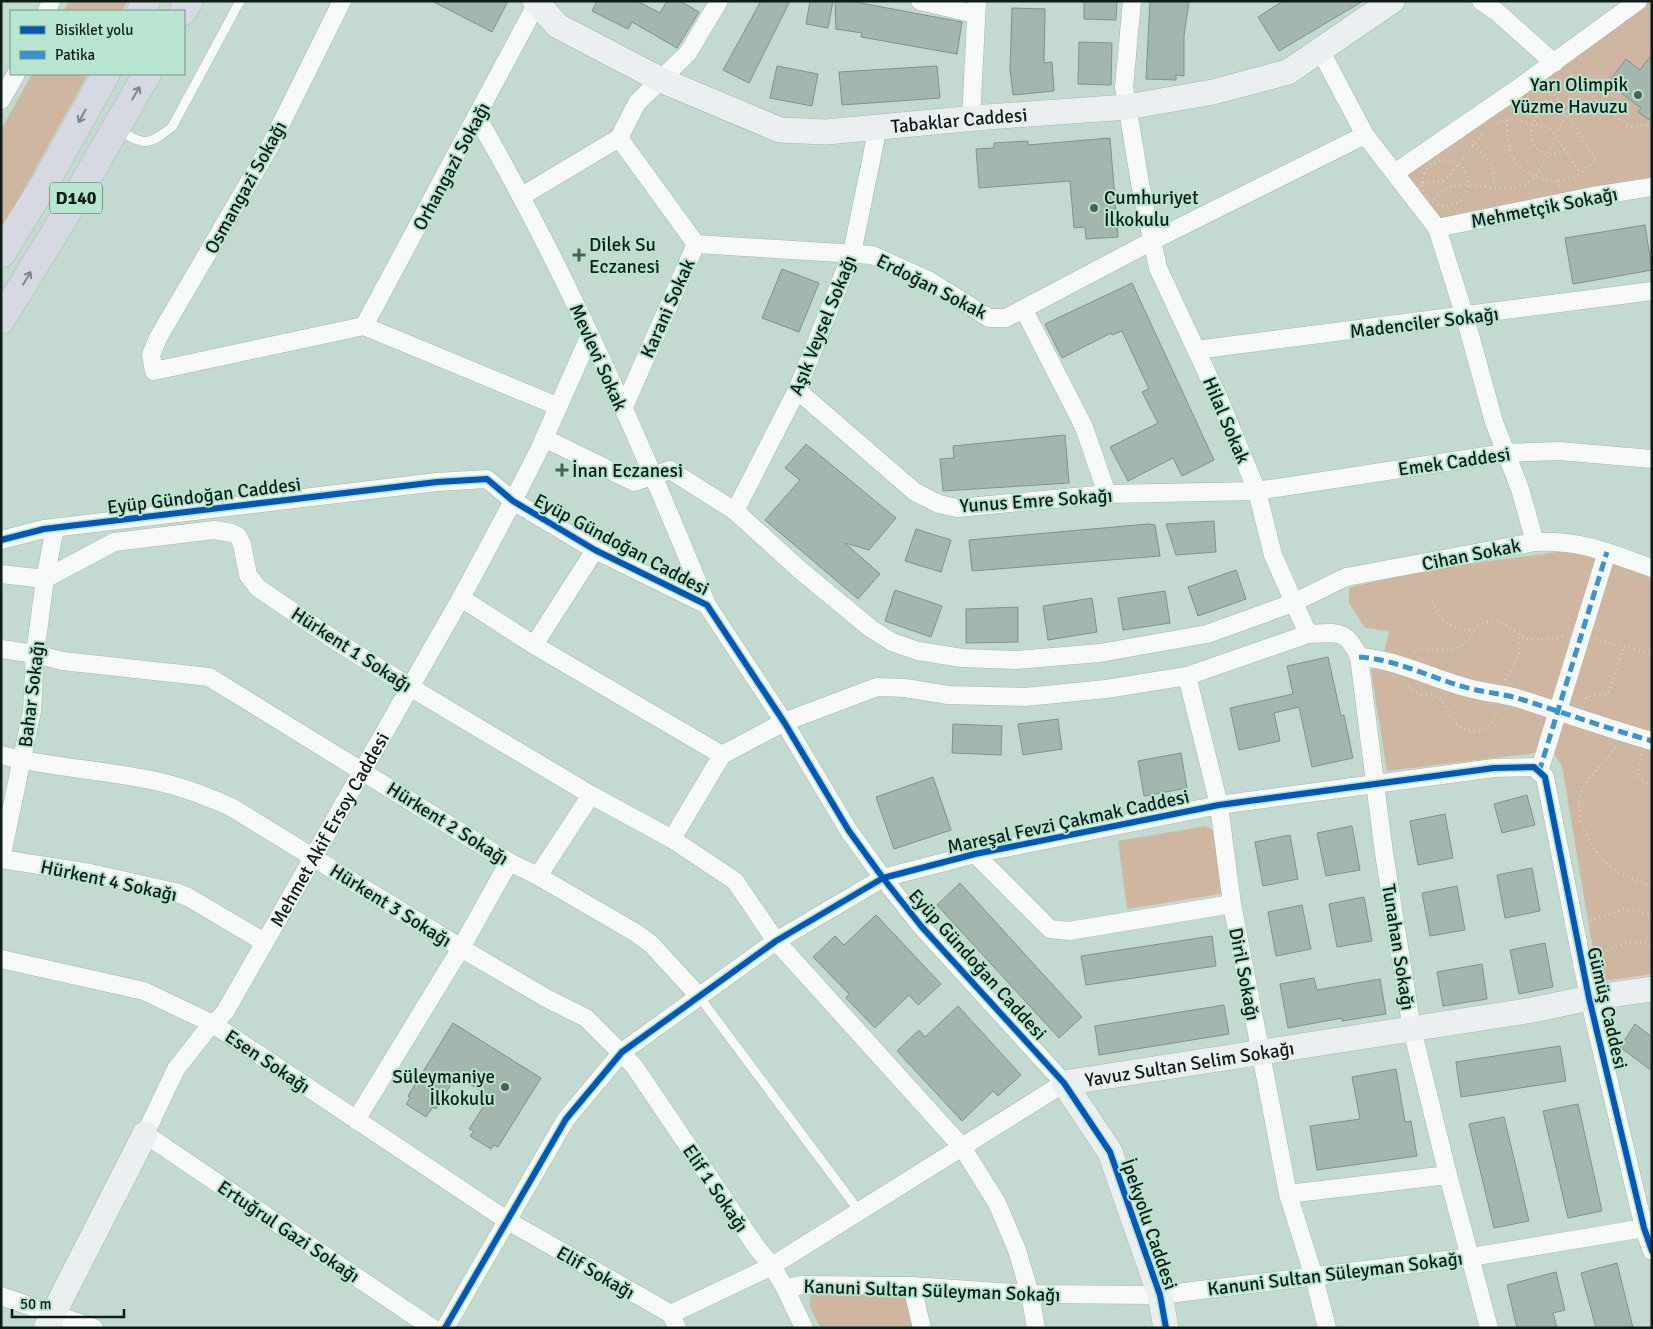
<svg xmlns="http://www.w3.org/2000/svg" width="1653" height="1329" font-family="Signika,sans-serif">
<rect width="100%" height="100%" fill="#c2dacf"/>
<path fill="#ceb6a1" d="M69,1H128L122,11H64Z
M1650,1H1652V177L1441,218L1437,216L1404,177Z
M32,74H88L1,230V130Z
M1573,550L1652,574V974L1605,981L1597,974L1562,766L1552,751L1387,771L1371,670L1384,654L1389,631L1365,628L1349,603V588L1415,571Z
M1206,826L1215,832L1226,893L1127,909L1118,841Z
M814,1288L901,1290L911,1300L917,1328H821C814,1315 803,1302 814,1288Z"/>
<path fill="#a4b7ae" stroke="#7f9289" d="M432,1H508L492,32Z
M597,1H637L660,13L667,1H680L699,12L677,48L632,22L628,29L592,11Z
M761,1H790L749,83L723,70Z
M810,1H833L828,28L806,24Z
M835,1H850L962,22L957,54L861,37L862,33L836,29Z
M1084,1H1117L1116,20L1084,19Z
M1150,1H1189L1184,36V76L1176,75V80L1146,79Z
M1283,1H1363L1279,51L1258,17Z
M1012,8L1045,9L1044,63L1052,62L1054,91L1013,95L1010,69Z
M1079,42L1112,43L1111,85L1078,84Z
M1652,54V122L1638,112L1641,108L1608,83L1626,59L1640,70Z
M777,66L818,74L812,106L770,98Z
M937,66L940,98L842,105L839,72Z
M1110,138L1118,237L1086,239L1085,227L1074,228L1070,181L979,188L976,149L994,148V143L1028,141V145Z
M1645,225L1652,270L1573,284L1565,238Z
M782,269L819,283L799,332L762,318Z
M1132,283L1214,460L1182,476L1173,458L1128,481L1110,447L1158,423L1142,392L1149,389L1122,331L1112,335L1111,333L1062,358L1045,324Z
M1065,435L1069,483L943,491L940,459L954,458L953,446Z
M806,444L896,518L869,550L845,543L880,574L858,599L765,520L800,480L785,468Z
M1214,521L1216,552L1176,555L1166,524Z
M1148,524L1155,525L1160,556L972,571L969,540Z
M916,529L951,540L941,572L905,561Z
M1236,570L1246,599L1198,616L1188,587Z
M895,590L942,606L931,637L885,621Z
M1165,591L1170,623L1123,630L1118,598Z
M1092,598L1097,632L1048,640L1043,606Z
M1018,607V642L966,643V609Z
M1328,657L1341,716L1344,715L1353,758L1312,767L1299,707L1274,713L1280,741L1239,750L1230,708L1293,694L1287,666Z
M1058,719L1062,749L1023,755L1018,724Z
M953,724L1002,726L1001,755L952,753Z
M1181,753L1187,788L1144,796L1138,761Z
M933,777L951,830L894,849L876,797Z
M1527,795L1535,825L1502,833L1494,804Z
M1445,814L1453,858L1418,865L1410,821Z
M1352,826L1360,870L1326,876L1317,833Z
M1290,835L1298,879L1263,886L1255,842Z
M1532,868L1540,911L1505,918L1497,875Z
M960,883L1082,1017L1059,1038L937,905Z
M1457,886L1465,930L1430,936L1422,893Z
M1364,897L1372,941L1337,947L1329,904Z
M1302,905L1311,949L1276,956L1268,912Z
M876,915L941,984L918,1005L909,995L875,1028L846,998L849,994L813,957L835,936L844,945Z
M1212,936L1216,966L1086,985L1081,956Z
M1545,943L1553,987L1519,994L1510,950Z
M1482,964L1487,999L1443,1006L1437,972Z
M1314,978L1317,990L1380,979L1386,1014L1342,1021V1018L1288,1028L1280,984Z
M1224,1005L1229,1034L1099,1055L1095,1026Z
M958,1006L1021,1075L998,1096L993,1091L962,1121L897,1051L919,1030L925,1037Z
M453,1023L541,1078L498,1147L494,1145L491,1149L470,1136L474,1131L469,1129L490,1096L456,1076L436,1109L433,1107L426,1117L406,1104L410,1098L408,1096Z
M1635,1024L1652,1037V1071L1620,1047Z
M1560,1046L1566,1081L1461,1097L1456,1062Z
M1396,1069L1405,1122L1411,1121L1417,1156L1317,1170L1310,1126L1360,1119L1352,1077Z
M1578,1104L1602,1211L1568,1218L1543,1111Z
M1504,1117L1529,1221L1494,1228L1469,1124Z
M1617,1263L1633,1328H1596L1581,1273Z
M1556,1272L1565,1310L1553,1313L1557,1328H1517L1507,1285Z"/>
<g fill="none" stroke-linecap="round" stroke-linejoin="round">
<defs>
<path id="lane" d="M118,129C143,146 148,146 172,127L240,1
M698,995L859,1211"/>
<g id="street">
<path d="M342,1L269,148L158,338L151,355L154,371L364,326L557,406"/>
<path d="M920,1L975,14"/>
<path d="M1132,1L1124,87L1140,183L1158,268L1219,399L1257,491L1273,555L1308,634C1337,633 1346,628 1359,657L1384,853L1412,1029L1448,1175L1489,1328"/>
<path d="M1481,1L1497,12L1554,63"/>
<path d="M47,11L51,1"/>
<path d="M1320,50L1365,135L1437,228L1465,317L1494,422L1520,489L1535,542"/>
<path d="M1,100L16,74"/>
<path d="M477,117C567,273 639,438 707,605"/>
<path d="M971,119L977,1"/>
<path d="M619,138L696,244"/>
<path d="M1396,172L1517,89L1638,1"/>
<path d="M522,196L619,138L637,103L688,53L719,1"/>
<path d="M1437,228L1593,196L1652,187"/>
<path d="M696,244L872,255L930,281L989,318H1006L1152,241L1365,135"/>
<path d="M1024,310L1084,427L1107,494"/>
<path d="M364,326L536,5"/>
<path d="M1196,350L1652,291"/>
<path d="M797,390L915,492L939,504L957,508L1107,494L1257,491L1505,453L1559,451L1652,459"/>
<path d="M623,409L696,244"/>
<path d="M544,438L634,482L670,470L735,511L800,570L870,628L892,642L918,651L962,658L1015,660L1100,653L1207,634L1293,603L1346,577L1535,542C1582,540 1609,553 1652,568"/>
<path d="M735,511L797,390L852,253L878,127"/>
<path d="M1,540L44,529L437,482L487,479L513,501L595,550L707,605L784,722L849,831L883,878L921,926L1064,1083L772,1266L671,1314"/>
<path d="M595,550L534,645L722,755"/>
<path d="M1,574L45,579L114,542L214,530L232,533L238,536L242,544L248,575L258,588L336,641L410,687L591,795L672,839L735,881L776,941L962,1147L997,1203L1017,1250L1030,1294L1036,1328"/>
<path d="M461,598L534,645"/>
<path d="M1,649L35,654L63,661L209,677L509,862L538,876L636,933L651,944L698,995"/>
<path d="M1359,657C1394,659 1427,676 1461,686C1479,692 1499,693 1517,698C1562,712 1606,728 1652,741"/>
<path d="M1187,676L1219,805L1232,904L1288,1194L1314,1277L1327,1328"/>
<path d="M1,755C47,767 94,769 140,778C172,783 202,794 231,807L461,948L546,998L586,1018L634,1066L757,1248L772,1266L785,1288L804,1328"/>
<path d="M1539,772L1607,552"/>
<path d="M672,839L722,755L784,722L877,687L905,688L948,695L1025,697L1106,689L1187,676L1308,634"/>
<path d="M975,854L1050,929L1069,931L1232,904"/>
<path d="M1,859L32,711L35,654L45,579L55,528"/>
<path d="M1,859L90,873L175,892L188,897L264,942"/>
<path d="M538,876L591,795"/>
<path d="M1,959L144,991L213,1024L508,1221L671,1314L677,1328"/>
<path d="M356,1120L461,948L509,862"/>
<path d="M1288,1194L1448,1175"/>
<path d="M912,1286L922,1328"/>
<path d="M785,1288L803,1285L912,1286L1030,1294L1160,1295L1471,1257L1644,1228"/>
<path d="M1,1296L94,1328"/>
<path id="s1" d="M432,1328L145,1134L176,1069L205,1032L225,1012L461,598L513,501L540,448L590,335"/>
<path d="M445,1328L566,1119L622,1052L776,941L883,878L975,854L1219,805L1494,768L1534,767L1545,777L1589,998L1644,1228L1652,1251"/>
</g>
<g id="secondary">
<path id="s2" d="M535,1L558,26L661,80L780,130L826,132L987,117L1127,107L1213,92L1288,72L1392,1"/>
<path d="M46,1328L145,1134"/>
<path id="s3" d="M1166,1328L1160,1295L1110,1152L1064,1083L1533,1010L1589,998L1652,989"/>
</g>
<path id="highway" d="M141,11L146,1
M183,11L189,1
M1,254L45,183L106,74
M1,320L68,211L147,74"/>
</defs>
<use href="#lane" stroke="#a3b7ae" stroke-width="10"/>
<use href="#street" stroke="#a3b7ae" stroke-width="19"/>
<use href="#secondary" stroke="#a3b7ae" stroke-width="26"/>
<use href="#highway" stroke="#acb8b2" stroke-width="29"/>
<path stroke="#ced5d2" stroke-width="2.5" stroke-dasharray="1 4" stroke-linecap="butt" d="M1568,71L1599,103L1630,127L1646,125L1650,121
M1549,86L1596,160L1578,175L1559,181V186
M1507,120C1505,158 1519,179 1559,181
M1497,123L1513,119L1550,128L1580,173
M1473,145C1487,156 1499,169 1492,187
M1565,149C1519,176 1521,88 1566,116
M1422 183a23 23 0 1 1 46 0a23 23 0 1 1-46 0Z
M1423,182L1443,181L1448,177L1484,132
M1434,199C1460,168 1502,203 1531,180C1547,167 1554,132 1568,113
M1432,602C1441,621 1451,631 1473,630
M1595,639L1652,654
M1414,653L1420,648C1434,648 1449,653 1462,645C1475,636 1473,622 1495,621C1505,621 1511,630 1519,634C1532,643 1549,639 1564,636
M1505,680L1519,656V635
M1408,686C1422,699 1426,691 1440,698C1447,706 1450,718 1458,725C1473,740 1495,727 1497,709
M1584,703L1587,696L1608,694L1624,646
M1615,747C1607,761 1592,772 1584,787C1570,813 1589,848 1610,866C1622,875 1637,881 1652,886
M1642,754L1637,778L1652,784
M1590,921L1622,909L1652,914
M1597,954C1614,947 1633,937 1652,946"/>
<use href="#lane" stroke="#f6f9f8" stroke-width="9"/>
<use href="#street" stroke="#f6f9f8" stroke-width="18"/>
<use href="#secondary" stroke="#eceff1" stroke-width="25"/>
<use href="#highway" stroke="#d6d8e3" stroke-width="28"/>
<path stroke="#3794d4" stroke-width="5" stroke-dasharray="10 5" stroke-linecap="butt" d="M1359,657C1394,659 1427,676 1461,686C1479,692 1499,693 1517,698C1562,712 1606,728 1652,741
M1539,772L1607,552"/>
<defs>
<path id="cycleway" d="M1,540L44,529L437,482L487,479L513,501L595,550L707,605L784,722L849,831L883,878L921,926L1064,1083L1110,1152L1160,1295L1166,1328
M445,1328L566,1119L622,1052L776,941L883,878L975,854L1219,805L1494,768L1534,767L1545,777L1589,998L1644,1228L1652,1251"/>
</defs>
<use href="#cycleway" stroke="#b8e5cf" stroke-width="9"/>
<use href="#cycleway" stroke="#0057b8" stroke-width="6"/>
</g>
<defs><path id="oneway-shaft" d="M-6 0H5M1.5-3L5.5 0L1.5 3" fill="none" stroke-width="1.6" stroke-linecap="round" stroke-linejoin="round" transform="scale(1.25)"/></defs>
<g stroke="#7b8487">
<use href="#oneway-shaft" transform="translate(136 93) rotate(-60)"/>
<use href="#oneway-shaft" transform="translate(82 116) rotate(119)"/>
<use href="#oneway-shaft" transform="translate(27 278) rotate(-59)"/>
</g>
<g fill="#4c5f57" stroke="#b8e5cf" stroke-width="2">
<circle cx="1638" cy="95" r="5"/>
<circle cx="1094" cy="208" r="5"/>
<path d="M576.5 247.5h5v5h5v5h-5v5h-5v-5h-5v-5h5z"/>
<path d="M559.5 462.5h5v5h5v5h-5v5h-5v-5h-5v-5h5z"/>
<circle cx="505" cy="1087" r="5"/>
</g>
<g text-anchor="middle" stroke-width="4" stroke-linejoin="round" paint-order="stroke">
<rect fill="#b8e5cf" stroke="#40594e" stroke-width="1" x="50" y="182.5" width="52" height="31" rx="4"/>
<g font-size="18" font-weight="bold" fill="#0c1d16">
<text x="76" y="204">D140</text>
</g>
<g font-size="19" fill="#0c1d16" stroke="#b8e5cf" text-anchor="start">
<text x="1628" y="91" text-anchor="end">Yarı Olimpik<tspan x="1628" dy="22">Yüzme Havuzu</tspan></text>
<text x="1104" y="204">Cumhuriyet<tspan x="1104" dy="22">İlkokulu</tspan></text>
<text x="589" y="251">Dilek Su<tspan x="589" dy="22">Eczanesi</tspan></text>
<text x="572" y="477">İnan Eczanesi</text>
<text x="495" y="1083" text-anchor="end">Süleymaniye<tspan x="495" dy="22">İlkokulu</tspan></text>
</g>
<g font-size="19" fill="#0c1d16" stroke="#b8e5cf">
<text dy="7" stroke="none"><textPath href="#s2" startOffset="459">Tabaklar Caddesi</textPath></text>
<text transform="translate(451 166) rotate(-62)" y="7">Orhangazi Sokağı</text>
<text transform="translate(245 187) rotate(-61)" y="7">Osmangazi Sokağı</text>
<text transform="translate(1544 207) rotate(-11)" y="7">Mehmetçik Sokağı</text>
<text transform="translate(932 286) rotate(27)" y="7">Erdoğan Sokak</text>
<text transform="translate(667 308) rotate(-66)" y="7">Karani Sokak</text>
<text transform="translate(1424 322) rotate(-7)" y="7">Madenciler Sokağı</text>
<text transform="translate(822 325) rotate(-68)" y="7">Aşık Veysel Sokağı</text>
<text transform="translate(599 357) rotate(66)" y="7">Mevlevi Sokak</text>
<text transform="translate(1227 420) rotate(67)" y="7">Hilal Sokak</text>
<text transform="translate(1454 461) rotate(-8)" y="7">Emek Caddesi</text>
<text transform="translate(204 495) rotate(-7)" y="7">Eyüp Gündoğan Caddesi</text>
<text transform="translate(1036 500) rotate(-4)" y="7">Yunus Emre Sokağı</text>
<text transform="translate(622 544) rotate(28)" y="7">Eyüp Gündoğan Caddesi</text>
<text transform="translate(1471 554) rotate(-11)" y="7">Cihan Sokak</text>
<text transform="translate(352 649) rotate(33)" y="7">Hürkent 1 Sokağı</text>
<text transform="translate(31 694) rotate(-83)" y="7">Bahar Sokağı</text>
<text transform="translate(1068 821) rotate(-12)" y="7">Mareşal Fevzi Çakmak Caddesi</text>
<text transform="translate(448 823) rotate(32)" y="7">Hürkent 2 Sokağı</text>
<text dy="7" stroke="none"><textPath href="#s1" startOffset="704">Mehmet Akif Ersoy Caddesi</textPath></text>
<text transform="translate(109 880) rotate(12)" y="7">Hürkent 4 Sokağı</text>
<text transform="translate(391 905) rotate(32)" y="7">Hürkent 3 Sokağı</text>
<text transform="translate(1399 947) rotate(81)" y="7">Tunahan Sokağı</text>
<text transform="translate(978 964) rotate(48)" y="7">Eyüp Gündoğan Caddesi</text>
<text transform="translate(1245 974) rotate(79)" y="7">Diril Sokağı</text>
<text transform="translate(1608 1008) rotate(77)" y="7">Gümüş Caddesi</text>
<text transform="translate(268 1061) rotate(34)" y="7">Esen Sokağı</text>
<text dy="7" stroke="none"><textPath href="#s3" startOffset="395">Yavuz Sultan Selim Sokağı</textPath></text>
<text transform="translate(716 1188) rotate(56)" y="7">Elif 1 Sokağı</text>
<text transform="translate(1150 1224) rotate(71)" y="7">İpekyolu Caddesi</text>
<text transform="translate(289 1231) rotate(34)" y="7">Ertuğrul Gazi Sokağı</text>
<text transform="translate(596 1272) rotate(30)" y="7">Elif Sokağı</text>
<text transform="translate(1335 1273) rotate(-7)" y="7">Kanuni Sultan Süleyman Sokağı</text>
<text transform="translate(932 1290) rotate(2)" y="7">Kanuni Sultan Süleyman Sokağı</text>
</g>
</g>
<rect width="1653" height="1329" fill="none" stroke="#0c1d16" stroke-width="5"/>
<rect x="10" y="10" width="175" height="65" fill="#b8e5cf" stroke="#739585"/>
<rect x="20" y="26" width="25" height="8" fill="#0057b8" stroke="#739585"/>
<text x="55" y="35" font-size="15" fill="#0c1d16">Bisiklet yolu</text>
<rect x="20" y="51" width="25" height="8" fill="#3794d4" stroke="#739585"/>
<text x="55" y="60" font-size="15" fill="#0c1d16">Patika</text>
<path d="M12 1309v8h112v-8" fill="none" stroke="#0c1d16" stroke-width="2.5"/>
<text x="20" y="1309" font-size="15" fill="#0c1d16" stroke="#b8e5cf" stroke-width="4" paint-order="stroke">50 m</text>
</svg>
